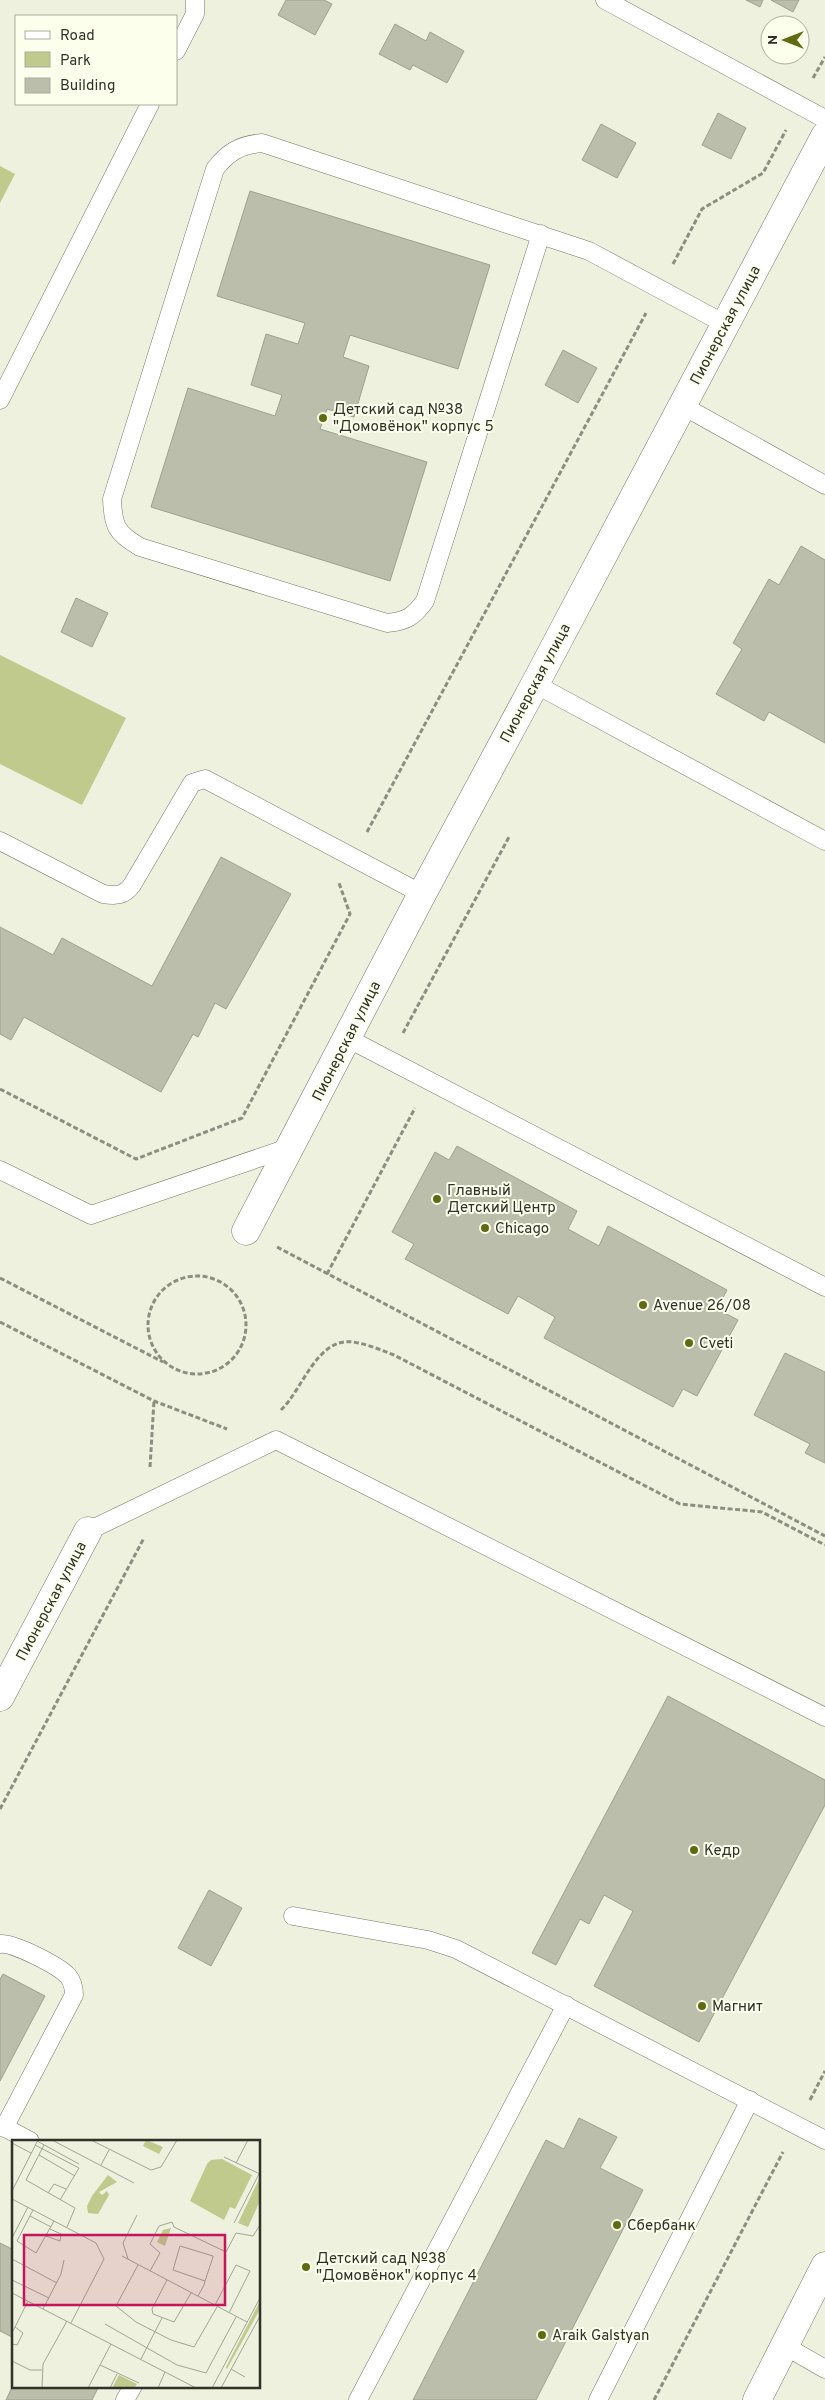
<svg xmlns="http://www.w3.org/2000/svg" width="825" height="2400" font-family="Overpass,sans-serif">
<rect width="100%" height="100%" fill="#edf1de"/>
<path fill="#bfca8c" d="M0,166L15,174L0,203Z
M0,655L126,718L82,805L0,764Z"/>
<path fill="#babeab" stroke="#9da18e" d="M286,0H324L332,4L315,35L278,15Z
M746,0H763L760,7Z
M771,0H799L793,12Z
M395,24L426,41L430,32L464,51L447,83L413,65L410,70L379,54Z
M718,113L746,128L731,159L702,145Z
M601,124L636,143L617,178L582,160Z
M250,191L490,265L458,369L350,335L343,357L369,366L354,417L327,409L320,429L427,462L390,581L151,507L188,388L275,416L282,395L251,385L266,334L298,344L305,323L217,296Z
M563,350L597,368L578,403L545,385Z
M801,546L825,560V743L769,712L764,721L716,694L742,649L733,643L769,579L779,585Z
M76,598L108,613L92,647L61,632Z
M221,857L291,894L226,1009L215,1003L198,1037L193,1034L161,1092L24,1017L11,1040L0,1034V927L53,955L62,938L152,986Z
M457,1146L577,1211L568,1229L599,1246L608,1226L727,1290L717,1309L738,1320L697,1396L683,1389L673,1407L544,1338L555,1317L518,1296L508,1314L405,1259L414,1244L392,1232L435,1152L449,1160Z
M785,1353L825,1372V1463L805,1453L810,1444L754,1415Z
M668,1696L825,1780V1805L699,2042L594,1986L633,1911L604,1895L589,1924L580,1919L556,1965L532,1953Z
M209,1890L242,1908L211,1966L178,1948Z
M3,1974L45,1996L0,2081V1979Z
M579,2118L617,2137L600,2168L643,2190L536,2400H413L546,2140L564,2149Z
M0,2243L14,2250V2338L0,2331Z
M14,2383V2386H99L92,2400H6Z"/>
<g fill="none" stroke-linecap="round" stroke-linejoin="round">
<defs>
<path id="lane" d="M605,0L825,119
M176,51L195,14V0
M541,234L425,601C413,617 407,621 387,623L140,547C116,533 113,526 112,499L215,169C228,152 240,145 262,143L589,251L725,324
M0,400L150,104
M683,406L825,485
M535,684L825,841
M0,841L103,894C116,896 124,896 132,885L192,783L205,779L422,894
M347,1038L825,1287
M0,1170L91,1215L291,1147
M88,1531L276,1440L825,1717
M293,1916L428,1940L456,1949L825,2140
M0,1944C13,1942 59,1966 68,1976C73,1982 74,1988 74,1995L4,2128
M0,2125L30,2141
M785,2346L825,2369
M125,2400L133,2386
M358,2400L566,2005
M598,2400L750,2100"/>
<path id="street" d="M246,1231L422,894L535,684L825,136
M0,1697L88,1531"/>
<path id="secondary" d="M757,2400L825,2266"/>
</defs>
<use href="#lane" stroke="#757967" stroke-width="19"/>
<use href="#street" stroke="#757967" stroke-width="29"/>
<use href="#secondary" stroke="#757967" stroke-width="29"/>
<path stroke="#8b8e81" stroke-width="3" stroke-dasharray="5 2.5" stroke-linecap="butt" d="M813,78L825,57
M673,264L702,209L763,173L786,130
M367,832L646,313
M403,1033L509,837
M0,1089L136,1159L242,1118L350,914L339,883
M277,1247L825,1536
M327,1274L415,1108
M148 1325a49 49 0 1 1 98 0a49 49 0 1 1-98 0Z
M0,1278L163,1362
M0,1322L154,1401L227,1429
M281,1410C303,1389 317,1337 353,1342C367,1344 381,1350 394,1355L680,1504L762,1512L825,1545
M150,1467L154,1401
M0,1809L144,1538
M810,2100L825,2071
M654,2400L783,2152"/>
<use href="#lane" stroke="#fff" stroke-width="18"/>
<use href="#street" stroke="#fff" stroke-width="28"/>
<use href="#secondary" stroke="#fff" stroke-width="28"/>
</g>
<g fill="#606a10" stroke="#fbffeb" stroke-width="2">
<circle cx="323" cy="418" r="5"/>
<circle cx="437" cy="1199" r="5"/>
<circle cx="485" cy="1228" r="5"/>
<circle cx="643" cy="1305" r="5"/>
<circle cx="689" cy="1343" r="5"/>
<circle cx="694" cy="1850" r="5"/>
<circle cx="702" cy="2006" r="5"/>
<circle cx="617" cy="2225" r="5"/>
<circle cx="306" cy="2267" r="5"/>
<circle cx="542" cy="2335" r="5"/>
</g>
<g text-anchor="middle" stroke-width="4" stroke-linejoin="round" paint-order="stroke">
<g font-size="15" fill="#30322a" stroke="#fbffeb">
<text transform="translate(725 325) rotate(-62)" y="5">Пионерская улица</text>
<text transform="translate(535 683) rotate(-62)" y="5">Пионерская улица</text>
<text transform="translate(346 1041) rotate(-63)" y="5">Пионерская улица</text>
<text transform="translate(51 1601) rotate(-62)" y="5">Пионерская улица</text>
</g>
<g font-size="15" fill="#30322a" stroke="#fbffeb" text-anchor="start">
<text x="333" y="414">Детский сад №38<tspan x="333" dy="17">"Домовёнок" корпус 5</tspan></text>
<text x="447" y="1195">Главный<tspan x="447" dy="17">Детский Центр</tspan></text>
<text x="495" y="1233">Chicago</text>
<text x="653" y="1310">Avenue 26/08</text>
<text x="699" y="1348">Cveti</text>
<text x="704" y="1855">Кедр</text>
<text x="712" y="2011">Магнит</text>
<text x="627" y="2230">Сбербанк</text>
<text x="316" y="2263">Детский сад №38<tspan x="316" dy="17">"Домовёнок" корпус 4</tspan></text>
<text x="552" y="2340">Araik Galstyan</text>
</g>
</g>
<g transform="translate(12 2140)">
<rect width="248" height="248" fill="#edf1de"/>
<path d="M134,0L151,7L147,14L131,6ZM210,19L240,35L223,69L218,67L212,80L178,61L195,24L199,20ZM96,35L105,42L87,52L90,55L95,51L97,55L86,74L76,73L75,66L80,56ZM247,39V63L236,87L226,83ZM159,88L153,106L145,102L151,90ZM247,163V171L215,229L214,227ZM107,235L125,244L123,247L100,248Z" fill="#bfca8c"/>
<path fill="none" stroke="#a1a596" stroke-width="1" d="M40,0L122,43M79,0L139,30L149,27L165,0M25,1L67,24M0,3L19,13M23,5L67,28L48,60M32,5L14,40L63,68L55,87M27,15L63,36M212,17L248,34M224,23L236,0M89,25L97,10M0,51L26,0M36,53L42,44L54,49M0,59L84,103L92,119L59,183M21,70L5,101L24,113L42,81M18,76L39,87M222,83L247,34M34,96L48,101L49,94L38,89M0,98L16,67M110,116L235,182M0,119L45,143M116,119L111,103L125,75M126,125L104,166L124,182L159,200L182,207L205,167M138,131L148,113L138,104L147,86L160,82L162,87L214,112L224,93L241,96L248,85M0,140L37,158M155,140L140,169L141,174L162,182L179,153M0,153L184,248M186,156L192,145L193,141L201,117V116L168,106L161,130L193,141M203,165L224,125L238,131L217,173M31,169L49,134L52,120M93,184L165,225L194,233L224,177M0,193L16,161M0,204L5,205L11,193L3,187M129,219L150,178M0,221L18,230H30M88,225L127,243M219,229L233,237M30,248L31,224L55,181M76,248L99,204M98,248L105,234M146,248L153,232M200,248L248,158M209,248L248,176"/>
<path fill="#c2185b" fill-opacity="0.15" stroke="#c2185b" stroke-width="2.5" d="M12,95H213V165H12Z"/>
<rect width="248" height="248" fill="none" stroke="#30322a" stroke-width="2.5"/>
</g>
<rect x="15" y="15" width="162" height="90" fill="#fbffeb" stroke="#aaad9e"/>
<rect x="25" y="31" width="25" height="8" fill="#ffffff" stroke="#aaad9e"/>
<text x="60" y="40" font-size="15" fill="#30322a">Road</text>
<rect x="25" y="52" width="25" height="15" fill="#bfca8c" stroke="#aaad9e"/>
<text x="60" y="65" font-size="15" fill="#30322a">Park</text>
<rect x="25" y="78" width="25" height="15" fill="#babeab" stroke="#aaad9e"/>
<text x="60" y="90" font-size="15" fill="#30322a">Building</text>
<g transform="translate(785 40) rotate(270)"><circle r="24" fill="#fbffeb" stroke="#aaad9e"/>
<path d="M0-4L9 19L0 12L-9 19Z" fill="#606a10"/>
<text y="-8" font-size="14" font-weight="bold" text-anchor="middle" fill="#30322a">N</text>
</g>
</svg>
